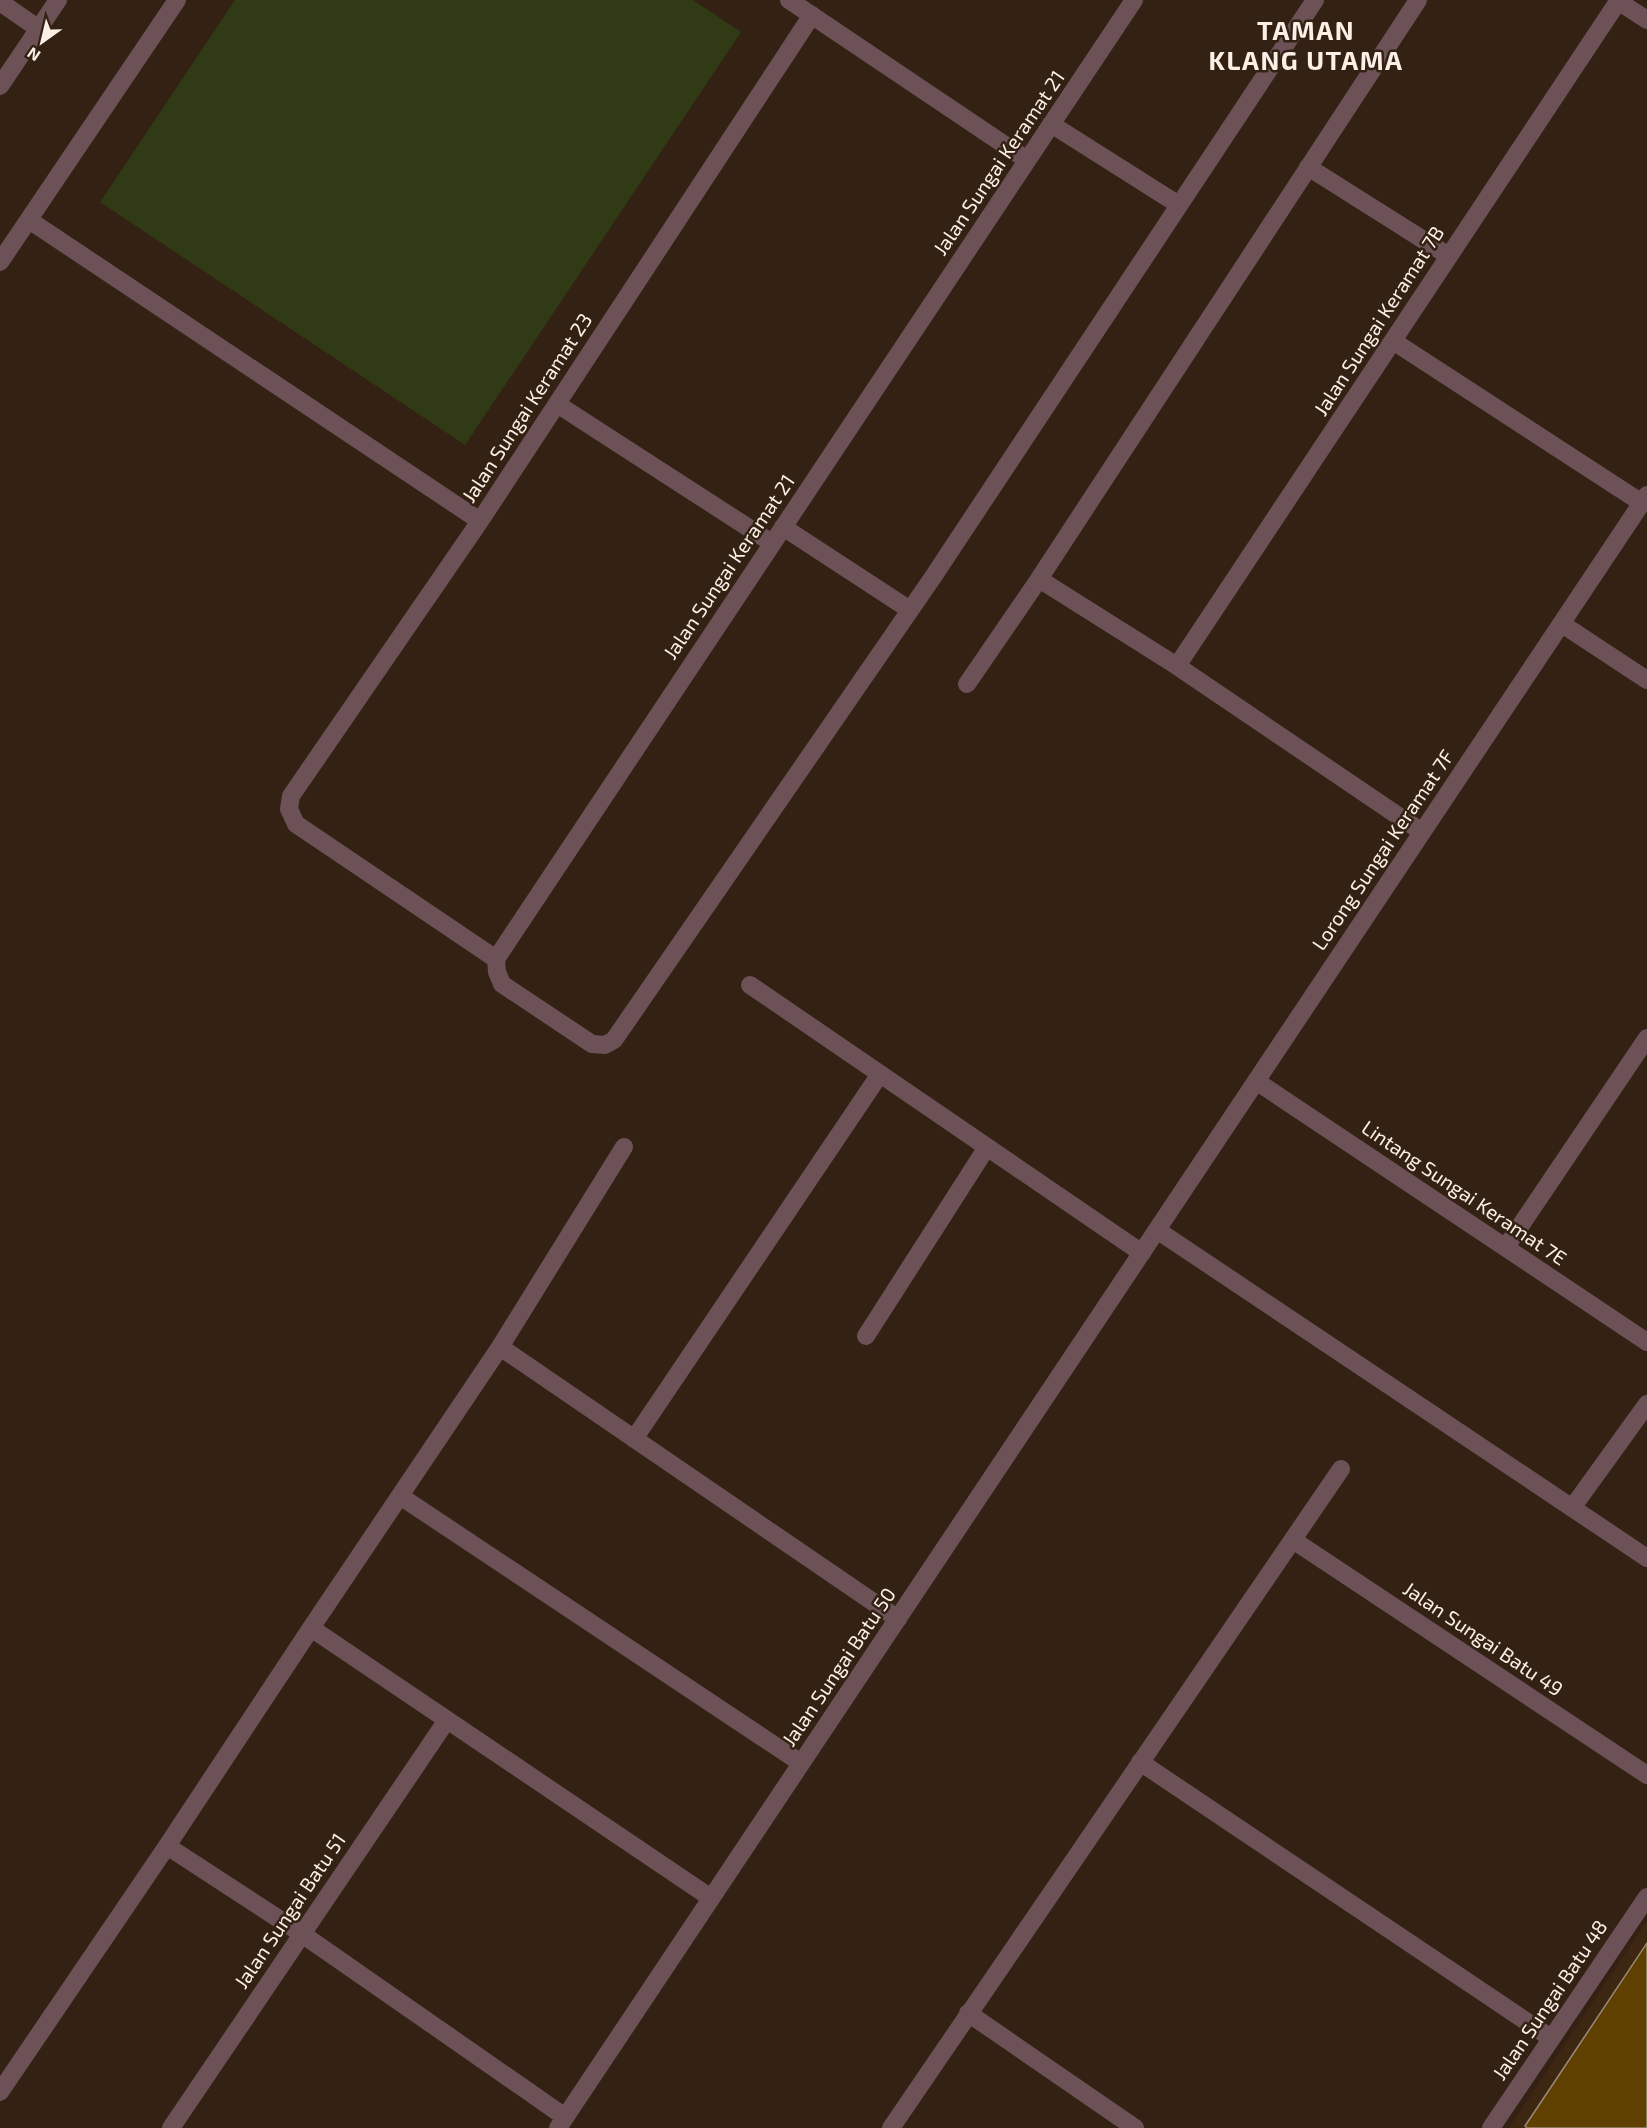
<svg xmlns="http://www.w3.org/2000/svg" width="1647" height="2128" font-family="'Exo 2',sans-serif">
<rect width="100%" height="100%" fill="#332214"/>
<path fill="#3d2713" d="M1647,1921V2128H1509Z"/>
<path fill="#303a14" d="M235,0H693L741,32L465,445L100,202Z"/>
<path fill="#604000" stroke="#9a8b76" stroke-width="1.5" d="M1647,1943V2128H1527L1525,2126Z"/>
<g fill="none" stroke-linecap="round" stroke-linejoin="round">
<path stroke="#6c5157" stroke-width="18" d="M789,0L1027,160
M1418,0L1039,579L1177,666L1422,832
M1618,1L1647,20
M0,2L39,29
M0,86L58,0
M1051,124L1179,205
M1308,167L1449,256
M29,220L480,521
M0,262L177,0
M1393,341L1642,503
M557,404L772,543
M783,527L910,610
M1562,624L1647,680
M1177,666L1619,0
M967,684L1039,579
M496,959L497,972L502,984L592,1044L605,1045L614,1040L933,577L1315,0
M496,959L296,824L289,809L291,796L480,521L812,15
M496,959L1134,0
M750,985L1142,1253
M1256,1081L1647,1342
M624,1147L500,1347L311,1628L711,1898
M1157,1230L1647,1558
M1506,1247L1647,1038
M866,1336L987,1147
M500,1347L898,1619
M634,1439L880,1074
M400,1496L801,1763
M1572,1508L1647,1404
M1293,1540L1647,1775
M1140,1762L1551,2038
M167,1846L302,1934L565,2117
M968,2013L1135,2128
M0,2092L167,1846L311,1628
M171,2128L447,1720
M558,2128L1647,495
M891,2128L1341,1469
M1491,2128L1647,1897"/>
</g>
<g text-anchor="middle" stroke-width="5" stroke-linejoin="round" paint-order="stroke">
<g font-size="20" fill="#fbefe6" stroke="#332214">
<text transform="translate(999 163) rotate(-56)" y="7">Jalan Sungai Keramat 21</text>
<text transform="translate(1379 321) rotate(-57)" y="7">Jalan Sungai Keramat 7B</text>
<text transform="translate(527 408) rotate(-57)" y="7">Jalan Sungai Keramat 23</text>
<text transform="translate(729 567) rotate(-56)" y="7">Jalan Sungai Keramat 21</text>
<text transform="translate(1383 850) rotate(-56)" y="7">Lorong Sungai Keramat 7F</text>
<text transform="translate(1464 1193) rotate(34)" y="7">Lintang Sungai Keramat 7E</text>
<text transform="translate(1483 1639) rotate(34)" y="7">Jalan Sungai Batu 49</text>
<text transform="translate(839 1667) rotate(-56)" y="7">Jalan Sungai Batu 50</text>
<text transform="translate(290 1911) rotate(-56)" y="7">Jalan Sungai Batu 51</text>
<text transform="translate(1550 2000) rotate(-56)" y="7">Jalan Sungai Batu 48</text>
</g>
<g font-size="26" font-weight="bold" letter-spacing="1.5" fill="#fbefe6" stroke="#332214">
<text x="1306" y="40">TAMAN<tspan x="1306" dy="30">KLANG UTAMA</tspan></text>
</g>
</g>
<g transform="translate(42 42) rotate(214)" stroke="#332214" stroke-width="4.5" paint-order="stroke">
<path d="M0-4.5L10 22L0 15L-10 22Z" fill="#fbefe6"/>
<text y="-9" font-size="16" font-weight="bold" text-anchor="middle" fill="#fbefe6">N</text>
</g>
</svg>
